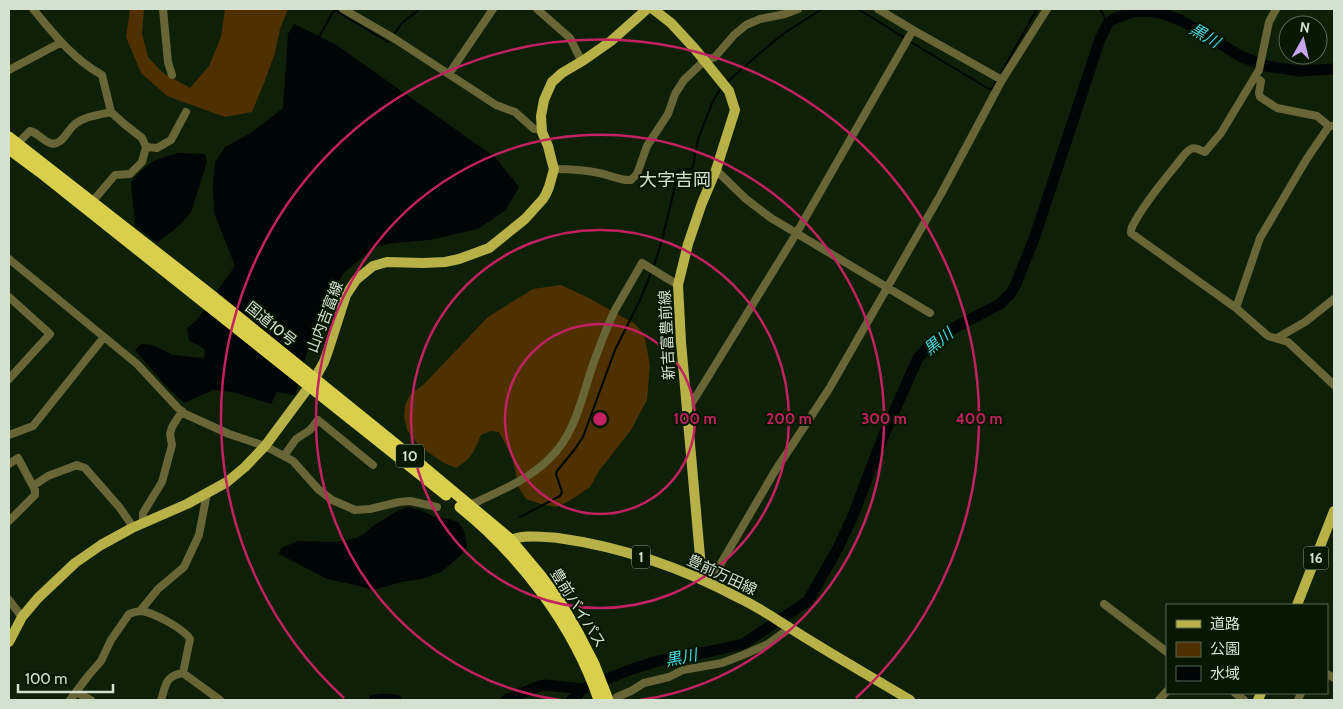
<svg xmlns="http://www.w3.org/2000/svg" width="1343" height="709" font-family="Cabin,'Noto Sans JP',sans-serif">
<rect width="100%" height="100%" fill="#0e2008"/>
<path fill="#4e3001" d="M130,9H144L142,34L148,57L162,72L190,88L209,66L221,37L225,9H288L280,29L275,53L264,83L252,112L225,117L167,96L141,73L126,37Z
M561,285L589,298L635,324L644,334L650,365L647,400L631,430L599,471L590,487L569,501L557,507L544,505L526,499L519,488L512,457L499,432L491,431L481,435C474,452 472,458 456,468L444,463L419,446L407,430L404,417L405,405L410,395L424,384L488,317L533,289Z"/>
<path fill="#000506" d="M294,24L335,44L496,158L519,187L506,210L478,229L429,240L394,243L378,246L364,256L343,274L309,345L295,395L277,392L271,404L233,392L213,390L184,403L166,386L135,350L141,344L153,345L173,355L204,358L205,350L198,345L189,341L187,328L196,321L235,266L214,212L213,184L215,162L225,147L251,133L283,108L288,34Z
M178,153L205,154L207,162L191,212L181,224L157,243L135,226L131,182C148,162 153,160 178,153Z
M408,507L420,510L435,517L449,519L458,522L464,530L467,547L459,557L441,572L422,579L401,582L373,590L347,583L327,579L279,554L281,548L298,541L335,542L356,538L364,534L373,526L397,511Z"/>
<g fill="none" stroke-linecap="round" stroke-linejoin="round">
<path stroke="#000506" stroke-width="2" d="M858,9L905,38
M1100,9L1108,23
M395,33L402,23L420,9
M319,37L334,10L388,42
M909,41L989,89H992L998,79
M1000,75L1037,9
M726,83L760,53L783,34L822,9
M654,266L662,240L679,170L691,169L693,167L698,139L713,101L721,88
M520,517L560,496L562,492L556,474L557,471L575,449L583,437L615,350L640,300L652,271"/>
<path stroke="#000506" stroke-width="11" d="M374,700L386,699L396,700
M506,700L539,686L546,685L582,689L632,669L658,661L707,652L743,644L808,601L838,548L852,518L885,432L918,358L929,346L950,330L1000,304L1010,294L1016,284L1035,236L1100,39L1108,23L1114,19L1132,12L1148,11L1161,13L1180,20L1205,34L1240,56L1266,66L1300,71L1334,69
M571,700L576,697L582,689"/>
<path stroke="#686536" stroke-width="8" d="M33,9C54,34 73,59 102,75L111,112L123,123L142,138L146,147L142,162L130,174L115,175L92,202
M163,9L168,62L172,75
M343,9L395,39L496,105L515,112L534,129H542
M537,9L570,38L582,62
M878,9L913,30L1002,80
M1276,9L1269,22L1259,70L1221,133L1205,152C1200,151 1196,146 1191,149C1185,152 1181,159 1177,164C1163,181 1143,205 1133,225C1131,228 1131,229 1131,233L1236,308L1268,336L1288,342L1334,385
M9,70L60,43
M449,74L493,9
M1255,77L1261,81L1259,93L1260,97L1277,108L1317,116L1329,126
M15,146L30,131C38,133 42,140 50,143C61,147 67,131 74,125C84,116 99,115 111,112
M146,147L157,148L171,140L186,112
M554,169C570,169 585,170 599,173C610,175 621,181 631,180L637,174L647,146L668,114L675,94L684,80L704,61L715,57L734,35L746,25L760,19L785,14L798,9
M716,170L746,199L771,218L930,313
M9,259L137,364L177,407L183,413L229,434L265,446L293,461L318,489L332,500L355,510L370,509L399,502L410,501L437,507
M9,297L50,334L9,379
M1236,308L1260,238L1306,160L1329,126H1334
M1277,338L1305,322L1334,299
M687,411L796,234L913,30
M9,435L33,426L104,337
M284,456L296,439L310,430L318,420L373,465
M9,464L18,458L35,490V495L9,521
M33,486L48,476L77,465L85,468L120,508L133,527
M470,505C497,492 527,481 549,459C577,433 582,394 595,359C601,343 607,326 615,310C624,294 633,279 642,263L678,285
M143,523V513L162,482L172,445L170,434L172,427L182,411
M716,572L775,471L829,389L941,194L1002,80L1047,9
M9,600L22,617
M1104,604L1167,652
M140,611L158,589L184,567L199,535L207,493
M1327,674L1334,678
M76,692L91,700
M1235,693L1244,700
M70,700L88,676L101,661L111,640L129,614C132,613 137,611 141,611C153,612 184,629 190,639L183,673L220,700
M161,700C166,685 165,676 183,673
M618,700L617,697L631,691L644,683L669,677L683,670L722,663L743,655L768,644L790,628
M1159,700L1167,691
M1298,700L1301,693"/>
<path stroke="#b8b147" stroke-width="10" d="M653,9L671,23L695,49L729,91L735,110L716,170L702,203L688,244L678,285L681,342L702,579
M507,543C516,533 545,537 558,538C623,547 683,568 741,599C758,607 774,618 790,628C829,653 870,676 910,700
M1297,605L1334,511
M9,642L22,617L38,598L75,563L101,545L132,528L187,504L227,482L245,467L265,446L314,380L324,362L328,351L346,295L356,280L373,266L387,262L423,263L445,262L459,259L489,248L525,219L543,199L546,194L549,187L554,169L552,162L548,146L542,132L541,116L544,100L552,82L562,73L584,60L611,41L647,9
M1258,700L1261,693"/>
<path stroke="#d9cf4c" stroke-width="11" d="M9,137L210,294L419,463L510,539L541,576L560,602L578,633L594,664L608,700
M9,149L40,172L446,495
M460,507C521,556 574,626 599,700"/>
</g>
<g fill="none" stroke="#c32261" stroke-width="2.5">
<circle cx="600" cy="419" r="95"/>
<circle cx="600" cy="419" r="189"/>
<path d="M560 700A284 284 0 1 1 640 700"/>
<path d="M344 698A379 379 0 1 1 856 698"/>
</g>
<g text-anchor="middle" stroke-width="4" stroke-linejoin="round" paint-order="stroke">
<g fill="#061702" stroke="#96a492" stroke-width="1">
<rect x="396" y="444.5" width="28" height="23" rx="4"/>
<rect x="632" y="545.5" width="18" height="23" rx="4"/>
<rect x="1303.5" y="546.5" width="25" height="23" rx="4"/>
</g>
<g font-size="14" font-weight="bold" fill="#d4e0d0">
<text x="410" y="461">10</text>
<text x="641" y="562">1</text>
<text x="1316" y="563">16</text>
</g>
<g font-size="15" fill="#d4e0d0" stroke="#061702">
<text transform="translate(325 317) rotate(-69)" y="5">山内吉富線</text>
<text transform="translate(271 324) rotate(39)" y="5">国道10号</text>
<text transform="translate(667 335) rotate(-93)" y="5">新吉富豊前線</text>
<text transform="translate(722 575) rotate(25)" y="5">豊前万田線</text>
<text transform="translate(578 608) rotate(58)" y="5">豊前バイパス</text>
</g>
<g font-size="16" font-style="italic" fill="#49d6e4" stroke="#061702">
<text transform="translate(1205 35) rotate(30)" y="6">黒川</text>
<text transform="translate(938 341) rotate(-39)" y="6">黒川</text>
<text transform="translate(681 657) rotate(-11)" y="6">黒川</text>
</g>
<g font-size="18" fill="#d4e0d0" stroke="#061702">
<text x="675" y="186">大字吉岡</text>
</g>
</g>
<circle cx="600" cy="419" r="8" fill="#c32261" stroke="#061702" stroke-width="2.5"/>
<g font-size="15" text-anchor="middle" font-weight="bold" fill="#c32261" stroke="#061702" stroke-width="4" stroke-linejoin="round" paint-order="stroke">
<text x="695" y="424">100 m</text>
<text x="789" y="424">200 m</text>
<text x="884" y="424">300 m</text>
<text x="979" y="424">400 m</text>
</g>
<rect width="1343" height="709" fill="none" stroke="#d4e0d0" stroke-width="20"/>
<rect x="1166" y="604" width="162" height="90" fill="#061702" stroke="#586754"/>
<rect x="1176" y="620" width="25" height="8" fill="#b8b147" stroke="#586754"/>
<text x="1210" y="629" font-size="15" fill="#d4e0d0">道路</text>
<rect x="1176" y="642" width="25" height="15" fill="#4e3001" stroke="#586754"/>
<text x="1210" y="654" font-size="15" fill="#d4e0d0">公園</text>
<rect x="1176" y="666" width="25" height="15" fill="#000506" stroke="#586754"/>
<text x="1210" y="679" font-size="15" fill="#d4e0d0">水域</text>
<g transform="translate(1303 40) rotate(8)"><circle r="24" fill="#061702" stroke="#586754"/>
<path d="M0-4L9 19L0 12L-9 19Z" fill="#c7a6ef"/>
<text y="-8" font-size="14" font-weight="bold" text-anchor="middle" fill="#d4e0d0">N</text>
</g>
<path d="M18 684v8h95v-8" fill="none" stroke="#d4e0d0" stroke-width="2.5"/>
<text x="25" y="684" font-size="15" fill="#d4e0d0" stroke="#061702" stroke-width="4" paint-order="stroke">100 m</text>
</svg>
